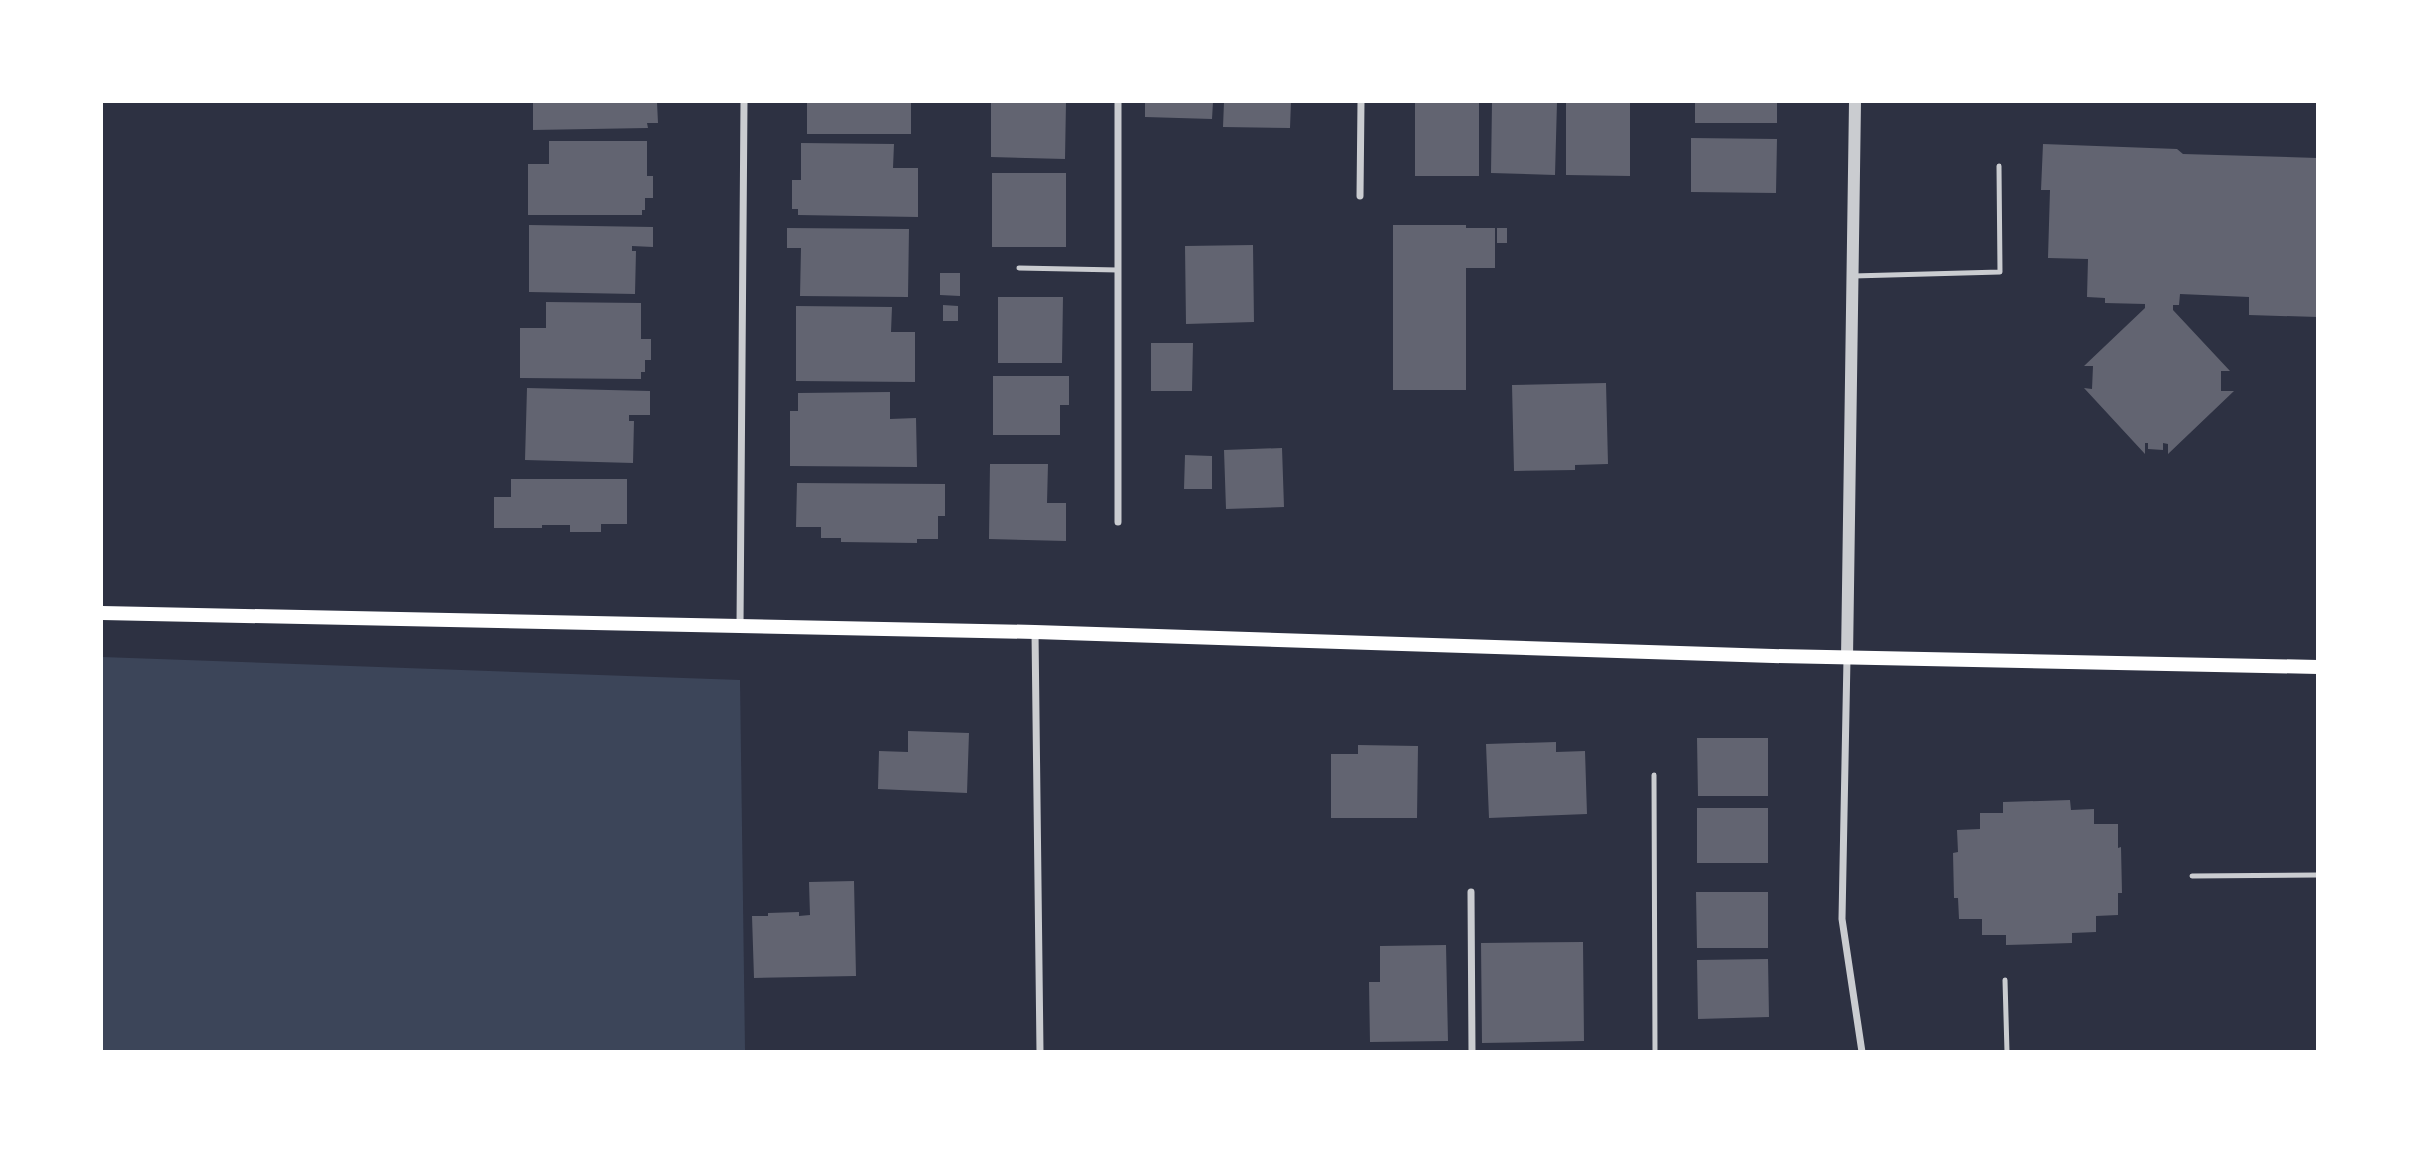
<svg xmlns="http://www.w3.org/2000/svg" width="2419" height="1153" font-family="Jost,sans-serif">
<rect width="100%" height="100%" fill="#2d3142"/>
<path fill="#3c4559" d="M102,657L740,680L745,1051H102Z"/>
<path fill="#626471" d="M533,102H657L658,123H647L648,128L533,130Z
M807,102H911V134H807Z
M991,102H1066L1065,159L991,157Z
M1145,102H1213L1212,119L1145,117Z
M1224,102H1291L1290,128L1223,127Z
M1415,102H1479V176H1415Z
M1492,102H1557L1555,175L1491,173Z
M1566,102H1630V176L1566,175Z
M1695,102H1777V123H1695Z
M1691,138L1777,139L1776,193L1691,192Z
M549,141H647V176H653V198H645V210H642V215H528V164H549Z
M801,143L894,144L893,168H918V217L798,215V209H792V180H801Z
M2043,144L2177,149L2183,154L2318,158V317L2249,315V297L2180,294L2179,305H2173V310L2230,371H2221V391H2234L2168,454V444L2163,443V450L2148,449V443H2145V454L2084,388L2092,389L2093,366H2084L2145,308V304L2105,303V298L2087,297L2088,259L2048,258L2050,190H2041Z
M992,173H1066V247H992Z
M529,225L653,227V247L632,246V251H636L635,294L529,292Z
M1393,225H1466V228H1495V268H1466V390H1393Z
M787,228L909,229L908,297L800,296L801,248H787Z
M1497,228H1507V243H1497Z
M1253,245L1254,322L1186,324L1185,246Z
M940,273H960V296L940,295Z
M998,297H1063L1062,363H998Z
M546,302L641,303V339H651V360H645V372H641V379L520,378V328H546Z
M943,305L958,306V321H943Z
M796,306L892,307L891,332H915V382L796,381Z
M1151,343H1193L1192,391H1151Z
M993,376H1069V405H1060V435H993Z
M1606,383L1608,464L1575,465V470L1514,471L1512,385Z
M527,388L650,391V415H629V421H634L633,463L525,460Z
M890,392V419L916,418L917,467L790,466V411H798V393Z
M1282,448L1284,507L1226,509L1224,450Z
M1185,455L1212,456V489H1184Z
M990,464H1048L1047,503H1066V541L989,539Z
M511,479H627V524H601V532H570V525H542V528H494V497H511Z
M797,483L945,484V516H938V539H917V543L841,542V538H821V527H796Z
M908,731L969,733L967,793L878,789L879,751L908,752Z
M1697,738H1768V796H1698Z
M1556,742V752L1585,751L1587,814L1489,818L1486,744Z
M1358,745L1418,746L1417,818H1331V754H1358Z
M2070,800L2071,810L2094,809V824H2118V848L2121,847L2122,893H2118V915L2096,916V932L2072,933V943L2006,945V935H1982V919H1959L1958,898H1954L1953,853L1958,852L1957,830L1980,829V813H2003V802Z
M1697,808H1768V863H1697Z
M854,881L856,976L754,978L752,916H768V913L799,912V916L810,915L809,882Z
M1696,892H1768V948H1697Z
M1583,942L1584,1041L1482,1043L1481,943Z
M1446,945L1448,1041L1370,1042L1369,982H1380V946Z
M1768,959L1769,1017L1698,1019L1697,960Z"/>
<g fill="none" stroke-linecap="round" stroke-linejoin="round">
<path stroke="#caccd0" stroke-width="5" d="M1019,268L1118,270
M1853,276L2000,272L1999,166
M1654,775L1655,1052
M2192,876L2318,875
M2005,980L2007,1052"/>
<path stroke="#caccd0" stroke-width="7" d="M1360,196L1361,102
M1118,522V102
M740,626L744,102
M1035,632L1040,1052
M1847,658L1842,919L1862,1052
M1471,892L1472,1052"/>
<path stroke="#caccd0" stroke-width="12" d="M1847,658L1855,102"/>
<path stroke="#fff" stroke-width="14" d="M102,613L1035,632L1773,656L2318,667"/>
</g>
<rect width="2419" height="1153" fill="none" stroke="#ffffff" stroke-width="206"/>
</svg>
